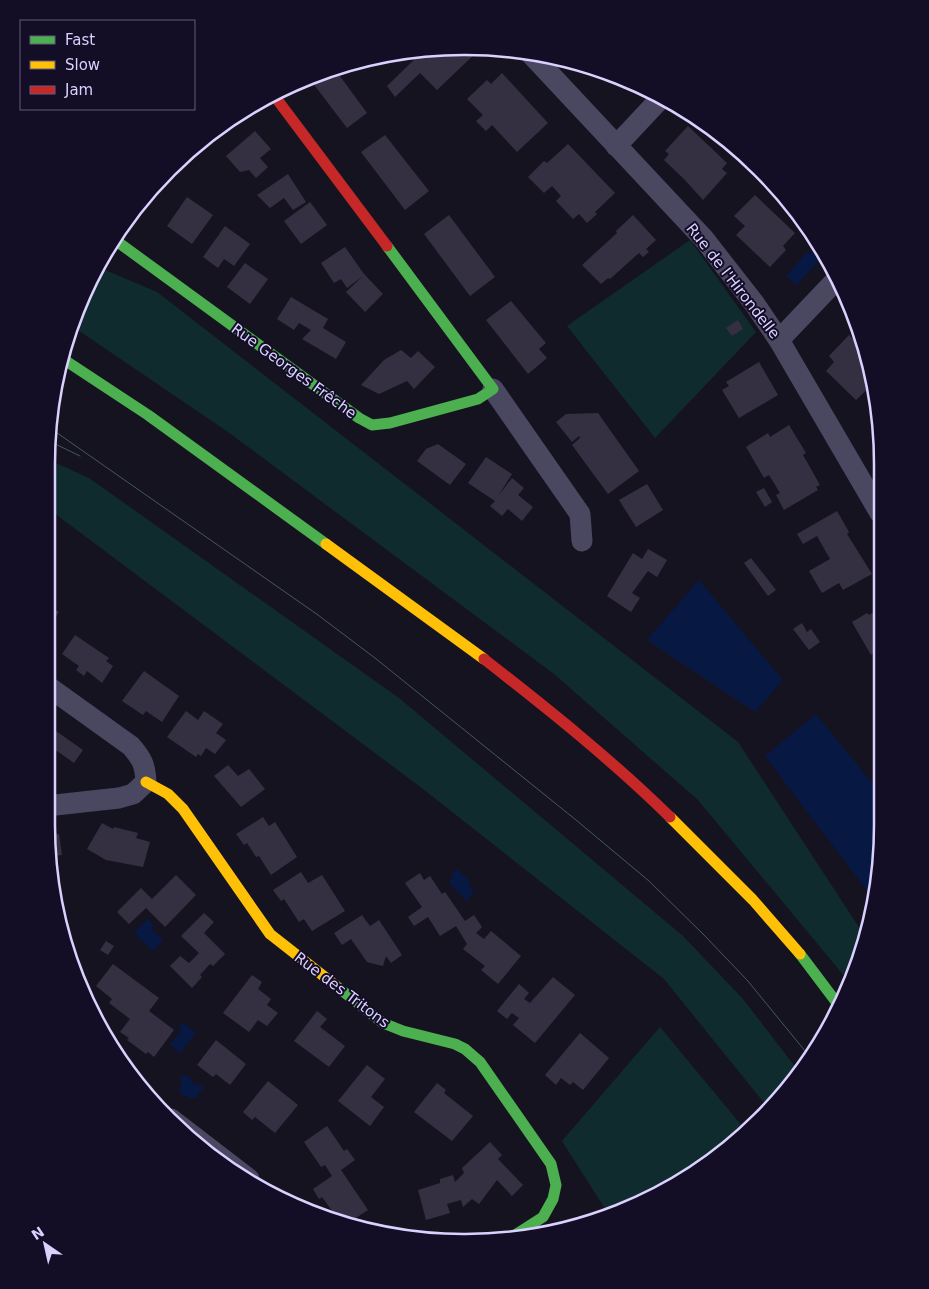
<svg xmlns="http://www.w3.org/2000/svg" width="929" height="1289" font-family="'DejaVu Sans',sans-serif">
<rect width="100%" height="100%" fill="#161320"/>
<path fill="#102b2e" d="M690,240L756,332L655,438L567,326Z
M98,267L157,292L738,742L866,938L850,983L698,800L554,674L228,432L75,328Z
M47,459L89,478L399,698L683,936L743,999L800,1073L796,1079L769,1109L664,979L423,789L46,507Z
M660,1027L747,1132L740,1139L625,1211L609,1215L562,1141Z"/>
<path fill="#071843" d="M807,252L809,254L814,252L818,255V262L797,285L786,276Z
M699,580L783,680L755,712L647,640Z
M816,714L882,795V852L874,900L765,756Z
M455,870H458L469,880V885L474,891L467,901L449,883L452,878V874Z
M148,919L154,925L151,928L163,940L153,951L134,933Z
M182,1022L196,1033L180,1053L170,1044L181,1031L178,1028Z
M184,1075L190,1077L194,1084L202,1085L204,1089L198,1093L197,1098H188L187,1095L182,1096L180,1092V1086L183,1083L178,1079Z"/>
<path fill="#343042" d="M481,48L437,90L420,73L395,97L387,86L421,53L418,50Z
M334,68L367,113L347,128L309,78Z
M502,73L548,123L517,152L492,125L486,131L476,121L483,115L467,99L487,80L491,84Z
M688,126L727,163L722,169L727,173L703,200L684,179L664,160L669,154L665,151Z
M255,131L271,149L260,158L268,167L256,178L249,170L240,172L226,156Z
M385,135L429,191L405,210L361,152Z
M568,144L615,193L595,212L597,214L587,223L579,214L573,219L556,201L561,196L552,186L544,193L528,177L544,161L547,163Z
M288,174L306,202L293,210L284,198L270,208L257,195Z
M755,195L795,233L783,246L786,250L770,267L736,235L745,226L734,216Z
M187,197L213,215L192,244L167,226Z
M310,202L327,225L301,244L284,221Z
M449,215L495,277L470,296L424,234Z
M633,215L656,240L646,249L649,252L643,257L639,253L610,279L608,278L601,284L582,265L617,233L616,231Z
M225,226L250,244L234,266L224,259L218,268L203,257Z
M345,247L364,274L383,294L365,312L346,292L363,276L347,288L341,279L334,283L321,263Z
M245,263L268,279L250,304L227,287Z
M291,297L328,319L323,328L346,342L336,359L302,339L311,330L299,323L294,330L277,319Z
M511,301L546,343L539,349L547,358L528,374L486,320Z
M738,320L743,329L732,336L726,328Z
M849,335L860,346L872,385L856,400L826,371L834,362L829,356Z
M401,350L411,358L418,351L435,367L414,389L407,381L379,394L361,385L384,360Z
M759,362L778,395L739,418L722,390L729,386L726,382Z
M598,413L639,471L608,494L572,445L580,438L579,436L572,442L556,422L566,414Z
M789,425L806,453L803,455L820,485L816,487L818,490L784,510L776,495L780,493L769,475L764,478L746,447L768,433L770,437Z
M438,444L466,464L450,485L417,461L426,449Z
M486,457L512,474L498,496L512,478L524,488L518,495L533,507L522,521L508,509L502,516L490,506L495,501L468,483Z
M647,484L663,510L636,527L619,500Z
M764,488L772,502L765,507L756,492Z
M837,511L849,532L847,534L872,574L843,590L839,583L822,593L809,571L830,559L817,536L803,544L797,534Z
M648,549L667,560L657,577L648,571L632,593L640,598L631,612L607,596L633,553L642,559Z
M751,558L776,590L768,596L744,563Z
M46,603L59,612L46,631Z
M880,609L881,650V659L876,651L871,655L852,622L867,613L869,615Z
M802,623L807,632L811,629L820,642L809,650L793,629Z
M75,635L109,658L106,661L113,666L102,683L87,671L84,676L76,670L79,666L62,654Z
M144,671L179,696L162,722L146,711L143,715L122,701Z
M186,711L198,720L204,711L223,724L216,733L226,740L215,754L206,748L201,756L198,754L196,757L167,737Z
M46,724L83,750L74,763L57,751L46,756Z
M228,765L238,776L249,769L265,789L241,807L214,776Z
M263,817L269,826L275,822L297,857L271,875L259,856L256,857L247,843L244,845L236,834Z
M102,823L113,829L114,827L138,833L136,838L150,842L143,867L106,860L87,849Z
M59,834L62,855L54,856L55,869L52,870L48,835Z
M301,872L308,883L322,875L345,911L312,931L304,919L299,922L284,899L281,901L273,890Z
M420,873L424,880L430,876L442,894L445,892L465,921L474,915L482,927L476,933L484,939L491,931L521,956L498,984L481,970L485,966L463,949L467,944L456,926L440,936L428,917L414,926L408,917L422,907L405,883Z
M176,875L196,895L165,927L146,908L129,924L117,912L141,888L152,899Z
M204,913L214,922L204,933L225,954L213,966L210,964L200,975L202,977L192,988L170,966L180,956L189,963L199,953L181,936Z
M362,915L370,926L379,920L402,955L391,963L386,956L383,966L367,962L351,939L342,945L334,933Z
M59,924L63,928L61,931L71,939L72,950L69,951L61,933Z
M106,941L114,946L108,955L100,950Z
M113,964L159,998L149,1011L174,1030L154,1057L148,1052L146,1054L127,1040L129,1038L120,1032L130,1019L109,1003L112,999L96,986Z
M252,975L262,982L258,989L271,999L267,1005L278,1013L267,1026L258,1020L249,1032L223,1013Z
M553,977L575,995L535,1043L513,1025L519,1018L512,1013L507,1019L497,1011L519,984L529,993L524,999L530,1003Z
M317,1011L327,1019L320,1027L345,1046L329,1067L294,1041Z
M580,1033L609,1058L583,1090L573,1082L570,1085L561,1078L556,1085L545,1075Z
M216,1040L246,1064L230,1085L216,1074L213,1077L197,1065Z
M367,1065L385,1079L371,1097L384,1107L370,1126L338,1101Z
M268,1081L298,1105L275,1133L255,1117L252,1120L243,1112Z
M437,1083L446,1090L444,1093L473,1116L452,1141L414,1112Z
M327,1126L344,1151L347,1149L355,1160L341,1170L368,1210L348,1223L338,1219L322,1197L319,1199L313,1189L332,1176L325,1165L321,1167L304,1142Z
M490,1142L502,1155L498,1159L523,1185L512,1196L497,1180L479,1204L472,1199L463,1207L461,1200L447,1204L450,1213L426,1220L418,1190L440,1183V1179L453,1175L455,1182L464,1173L462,1168Z"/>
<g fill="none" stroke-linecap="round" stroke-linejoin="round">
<path stroke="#4a4761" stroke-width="21" d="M531,54L704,239L754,303L779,340L880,513
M616,146L662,97
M779,340L838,278
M493,389L580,514L582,541
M46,806L119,798L133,794L146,782C145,764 142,759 131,746L46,685
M171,1119L249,1179"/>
<path stroke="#4caf50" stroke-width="11" d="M115,240L359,418L372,425L390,423L478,399L493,389L387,246
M63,359L148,415L326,544
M800,954L840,1007
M335,985L383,1023L403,1031L455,1044L465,1049L480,1062L551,1164L556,1185L553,1199L543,1217L509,1239"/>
<path stroke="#ffc107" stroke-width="11" d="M326,544L484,659
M146,782L168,794L183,809L270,934L335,985
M670,817L753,900L800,954"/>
<path stroke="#c62828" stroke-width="11" d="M273,94L387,246
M484,659C548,709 612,760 670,817"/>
<path stroke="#43566b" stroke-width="1" d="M50,428L318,615L375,658L576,820L649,881L704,935L747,980L810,1057
M49,441L80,456"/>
</g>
<g text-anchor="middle" stroke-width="4" stroke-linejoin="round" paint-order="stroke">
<g font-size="15" fill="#dad1ff" stroke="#130d26">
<text transform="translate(733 281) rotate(52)" y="5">Rue de l'Hirondelle</text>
<text transform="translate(294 371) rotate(36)" y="5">Rue Georges Frêche</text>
<text transform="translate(342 990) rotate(37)" y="5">Rue des Tritons</text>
</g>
</g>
<path d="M0 0H929V1289H0ZM464 55H465A409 409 0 0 1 874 464V825A409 409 0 0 1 465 1234H464A409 409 0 0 1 55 825V464A409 409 0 0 1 464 55Z" fill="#130d26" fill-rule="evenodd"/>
<path fill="none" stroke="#dad1ff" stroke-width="2.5" d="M464 55H465A409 409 0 0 1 874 464V825A409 409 0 0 1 465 1234H464A409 409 0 0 1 55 825V464A409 409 0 0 1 464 55Z"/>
<rect x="20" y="20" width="175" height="90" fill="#130d26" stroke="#635b7d"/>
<rect x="30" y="36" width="25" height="8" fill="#4caf50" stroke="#635b7d"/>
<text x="65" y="45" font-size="15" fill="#dad1ff">Fast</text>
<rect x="30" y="61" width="25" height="8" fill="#ffc107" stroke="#635b7d"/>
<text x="65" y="70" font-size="15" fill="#dad1ff">Slow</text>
<rect x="30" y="86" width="25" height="8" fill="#c62828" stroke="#635b7d"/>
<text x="65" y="95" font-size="15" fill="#dad1ff">Jam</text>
<g transform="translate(45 1244) rotate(326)" stroke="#130d26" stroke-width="4" paint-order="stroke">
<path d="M0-4L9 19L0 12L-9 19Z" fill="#dad1ff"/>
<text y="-8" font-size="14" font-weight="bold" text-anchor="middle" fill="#dad1ff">N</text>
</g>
</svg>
